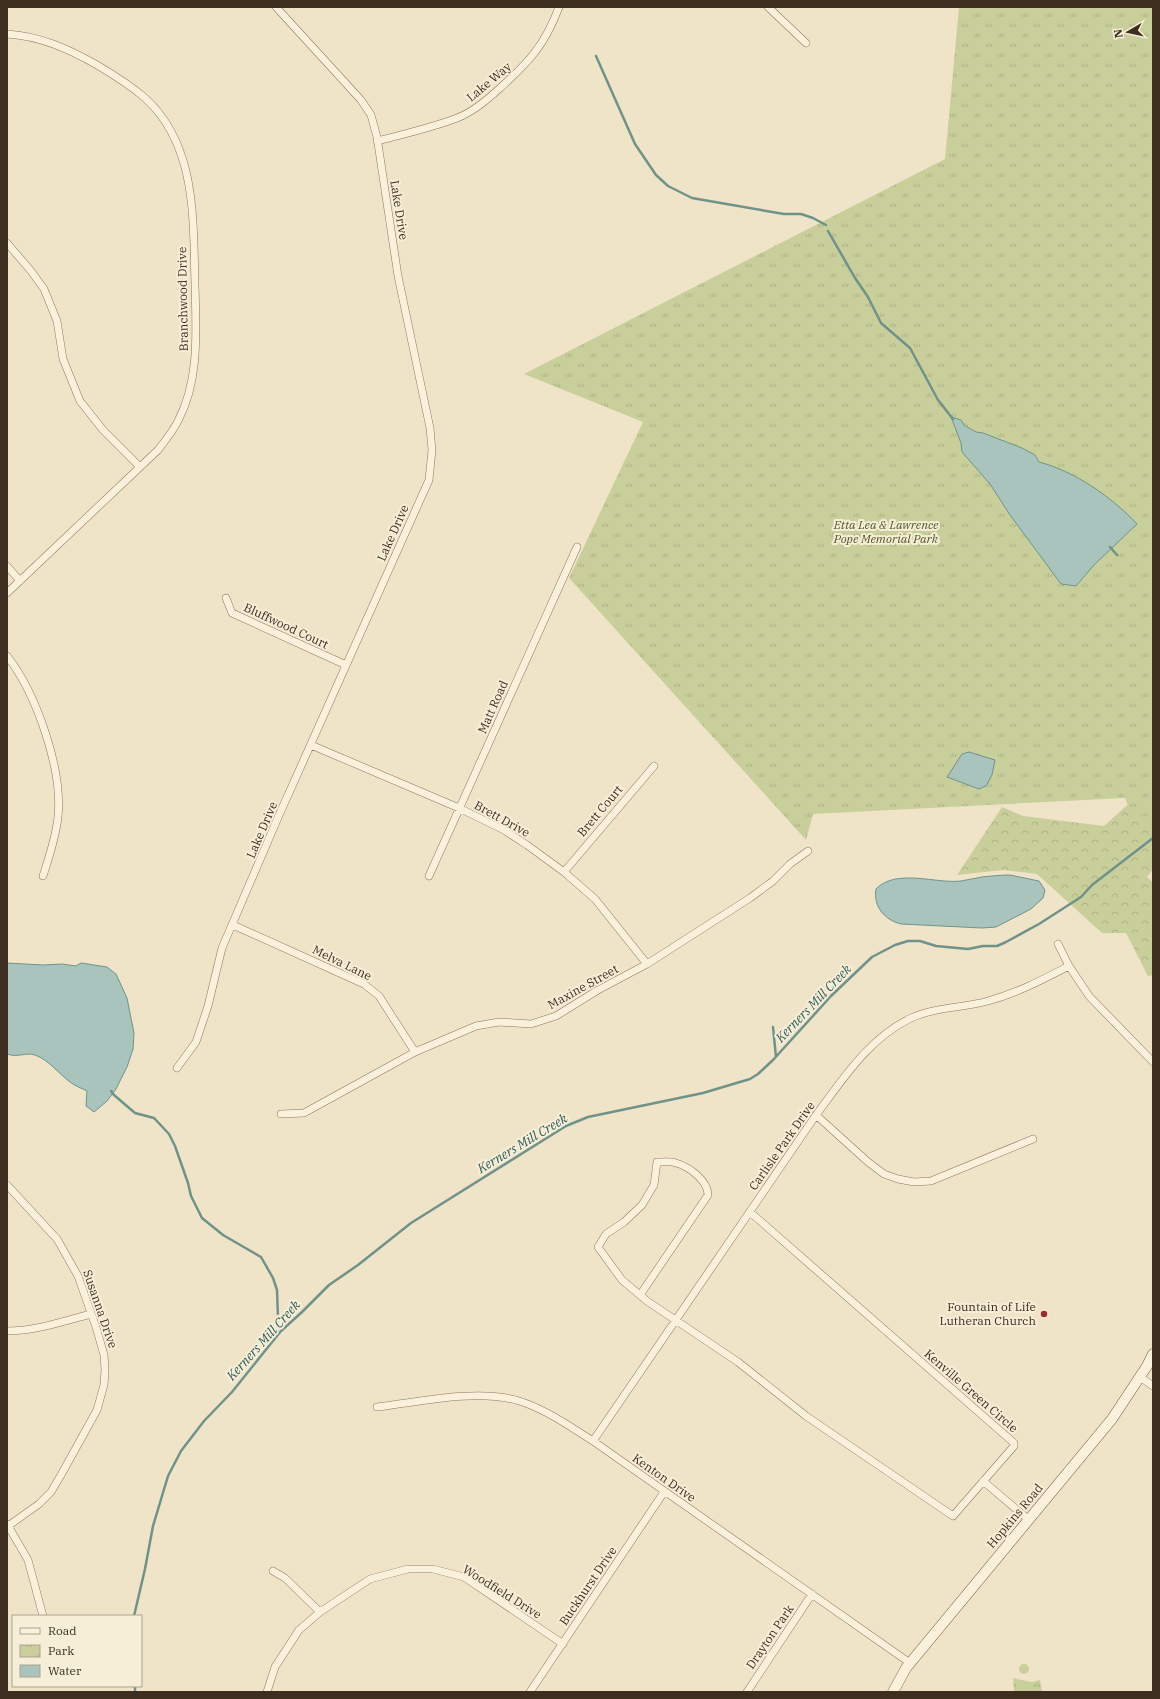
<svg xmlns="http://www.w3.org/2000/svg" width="1160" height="1699" font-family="'IBM Plex Serif',serif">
<defs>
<pattern id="forest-crowns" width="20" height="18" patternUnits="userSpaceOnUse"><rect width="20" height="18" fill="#c9cf9b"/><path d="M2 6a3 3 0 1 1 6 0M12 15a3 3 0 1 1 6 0" fill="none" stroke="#aeb285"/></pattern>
<pattern id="park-tufts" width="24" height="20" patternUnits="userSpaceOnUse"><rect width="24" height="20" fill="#c9cf9b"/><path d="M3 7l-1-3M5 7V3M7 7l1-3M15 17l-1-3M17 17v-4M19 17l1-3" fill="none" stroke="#aeb285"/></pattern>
</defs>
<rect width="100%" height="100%" fill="#f0e4c8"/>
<path fill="#c9cf9b" d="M1019 1669a5 5 0 1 1 10 0a5 5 0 1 1-10 0Z"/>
<path fill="url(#forest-crowns)" d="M1153,568V869L1147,877L1153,882V975L1148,976L1126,933H1102L1037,874L1003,870L957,875L1002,807L1023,816L1104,826L1135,798Z"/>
<path fill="url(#park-tufts)" d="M959,7H1153V819L1143,815L1135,822L1125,798L813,814L806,840L569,578L643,422L524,374L945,159Z
M1013,1678L1032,1682L1040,1680L1042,1691L1014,1692Z"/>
<path fill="#a9c4bc" stroke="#6f938a" d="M951,417L961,420L964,425L976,432L983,433L1022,448L1035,455L1039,462C1074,471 1112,497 1137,524L1094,565L1076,586L1061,584L1010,515L990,484L962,452L961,443Z
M969,752L995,760L992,775L986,786L979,789L947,777L962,754Z
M1010,875L1039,881L1045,890L1043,898L1031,909L996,927L982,928L901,924C885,920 873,907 876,889C896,868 936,884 961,881C968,880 975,878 982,877C991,876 1001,875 1010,875Z
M7,963L43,965L62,964L76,966L81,963L107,967L116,974L127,998L134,1033L133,1049L127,1067L116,1089L107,1101L94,1112L86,1106L87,1091C81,1088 75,1086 70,1082C59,1074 49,1060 35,1055C26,1052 17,1058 7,1054Z"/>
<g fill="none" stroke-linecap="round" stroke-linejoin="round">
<path stroke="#6f938a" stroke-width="2.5" d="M596,56L635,144L656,175L668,186L692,198L784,214H801L813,218L826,225
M828,231L855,278L868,297L881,323L910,348L938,400L953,419
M1110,547L1117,555
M773,1027L776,1057
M111,1091L114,1095L135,1113L154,1118L169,1134L175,1146L188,1183L191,1196L202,1218L223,1235L261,1257L273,1278L277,1290L278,1317L277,1336
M134,1616L145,1569L153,1526L168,1476L181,1451L204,1421L232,1392L281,1331L302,1312L329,1285L358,1265L411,1223L566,1126L588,1117L703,1093L750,1079L758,1074L773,1060L831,996L872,957L895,945L908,941H920L936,946L968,949L983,946H997L1006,942L1039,924L1081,897L1092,885L1153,838
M135,1686V1692"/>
<defs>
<path id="minor" d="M768,7L806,43
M7,34C40,36 69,49 97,65C114,75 130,85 145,98C197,145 193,220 195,284C196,330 200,379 178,421C173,431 165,441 158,450L7,593
M377,141C404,134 431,128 457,118C473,112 486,101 499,89C529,62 545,45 559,7
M7,243L31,271L44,289L57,321L63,359L80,401L103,430L140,467
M7,566L20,581
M226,598L232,613L346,665
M7,656C36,693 63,769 58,817C56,837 49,857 43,876
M311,745L459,808L504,830L527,845L564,872L595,899L647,964
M564,872L654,766
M429,876L577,547
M233,925L364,984L379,996L415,1052
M1058,944L1069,966L1089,996L1153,1062
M177,1068L196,1042L208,1006L222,948L280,813L429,480L432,450L430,428L398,276L377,137L371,115L361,100L276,7
M281,1114L304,1113L415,1052L476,1026L499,1022L531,1024L556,1016L598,990L647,964L750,898L773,881L790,864L808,851
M816,1115L868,1162L884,1174L898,1179L914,1182L931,1181L1033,1139
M7,1185L57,1239L78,1276L96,1327L104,1355L105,1370L104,1385L97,1410L61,1475L51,1492L39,1504L8,1526
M640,1295L708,1195C708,1181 690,1167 676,1163C670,1161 663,1162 657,1162L654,1185L642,1205L624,1222L606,1234L598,1247L622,1280L647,1301L738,1362L806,1416L953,1516L1014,1446V1443L750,1212
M7,1331C36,1331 63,1321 91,1314
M1140,1377L1153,1386
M377,1407C419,1402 474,1389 516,1400C544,1408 569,1426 593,1441L910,1663
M593,1441L816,1115C843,1079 869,1038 911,1018C935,1007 963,1008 988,1001C1017,993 1042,980 1069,966
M983,1481L1029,1520
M7,1524L28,1560L43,1616
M273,1571L285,1578L320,1612
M267,1692L275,1667L299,1630L320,1612L370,1579L408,1569H433L464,1577L563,1644
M530,1692L664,1492
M747,1692L812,1594"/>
<path id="secondary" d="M893,1692L906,1668L1112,1419L1147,1366L1153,1354"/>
</defs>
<use href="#minor" stroke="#8d765c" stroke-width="8"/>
<use href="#secondary" stroke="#6f573f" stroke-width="11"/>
<use href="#minor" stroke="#faf1dc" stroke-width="7"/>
<use href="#secondary" stroke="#faf1dc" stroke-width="10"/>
</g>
<circle fill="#9e2a2b" stroke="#f7eed8" stroke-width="1.5" cx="1044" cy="1314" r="4"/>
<g text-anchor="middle" stroke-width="4" stroke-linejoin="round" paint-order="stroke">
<g font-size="12" fill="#3d2e20" stroke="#f7eed8">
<text transform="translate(489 82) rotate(-40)" y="4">Lake Way</text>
<text transform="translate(399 210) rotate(81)" y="4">Lake Drive</text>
<text transform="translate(183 299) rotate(-91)" y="4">Branchwood Drive</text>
<text transform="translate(393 533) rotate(-66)" y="4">Lake Drive</text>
<text transform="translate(286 626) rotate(25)" y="4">Bluffwood Court</text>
<text transform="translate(493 707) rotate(-66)" y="4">Matt Road</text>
<text transform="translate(600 811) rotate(-50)" y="4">Brett Court</text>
<text transform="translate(502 819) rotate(29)" y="4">Brett Drive</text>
<text transform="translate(262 830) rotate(-67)" y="4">Lake Drive</text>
<text transform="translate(342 963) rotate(26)" y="4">Melva Lane</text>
<text transform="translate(583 987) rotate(-29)" y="4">Maxine Street</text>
<text transform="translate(782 1146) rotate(-55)" y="4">Carlisle Park Drive</text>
<text transform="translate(100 1309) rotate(71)" y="4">Susanna Drive</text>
<text transform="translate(971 1391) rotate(41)" y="4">Kenville Green Circle</text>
<text transform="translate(664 1478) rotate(35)" y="4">Kenton Drive</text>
<text transform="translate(1015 1516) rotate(-50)" y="4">Hopkins Road</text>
<text transform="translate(588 1586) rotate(-56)" y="4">Buckhurst Drive</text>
<text transform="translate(502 1592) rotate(32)" y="4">Woodfield Drive</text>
<text transform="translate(770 1637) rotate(-56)" y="4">Drayton Park</text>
</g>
<g font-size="12" font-style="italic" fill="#4d5a26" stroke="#f7eed8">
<text x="886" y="529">Etta Lea &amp; Lawrence<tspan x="886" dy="14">Pope Memorial Park</tspan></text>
</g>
<g font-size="12" fill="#3d2e20" stroke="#f7eed8" text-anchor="end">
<text x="1036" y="1311">Fountain of Life<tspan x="1036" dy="14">Lutheran Church</tspan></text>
</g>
<g font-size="13" font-style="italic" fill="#2f5d5a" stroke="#f7eed8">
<text transform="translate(813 1003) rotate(-46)" y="5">Kerners Mill Creek</text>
<text transform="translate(522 1143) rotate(-31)" y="5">Kerners Mill Creek</text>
<text transform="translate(263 1340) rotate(-48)" y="5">Kerners Mill Creek</text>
</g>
</g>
<rect width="1160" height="1699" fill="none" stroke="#3d2e20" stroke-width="16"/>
<rect x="12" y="1615" width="130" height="72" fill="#f7eed8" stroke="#ada18e"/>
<rect x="20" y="1628" width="20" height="6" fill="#faf1dc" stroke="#ada18e"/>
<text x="48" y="1635" font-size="12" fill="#3d2e20">Road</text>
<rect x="20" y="1645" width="20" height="12" fill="url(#park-tufts)" stroke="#ada18e"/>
<text x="48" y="1655" font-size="12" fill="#3d2e20">Park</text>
<rect x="20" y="1665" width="20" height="12" fill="#a9c4bc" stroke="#ada18e"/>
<text x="48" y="1675" font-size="12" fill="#3d2e20">Water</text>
<g transform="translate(1128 32) rotate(261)" stroke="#f7eed8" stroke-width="3" paint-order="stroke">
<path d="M0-3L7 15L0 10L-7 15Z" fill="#3d2e20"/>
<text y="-6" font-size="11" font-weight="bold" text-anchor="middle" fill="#3d2e20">N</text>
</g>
</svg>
